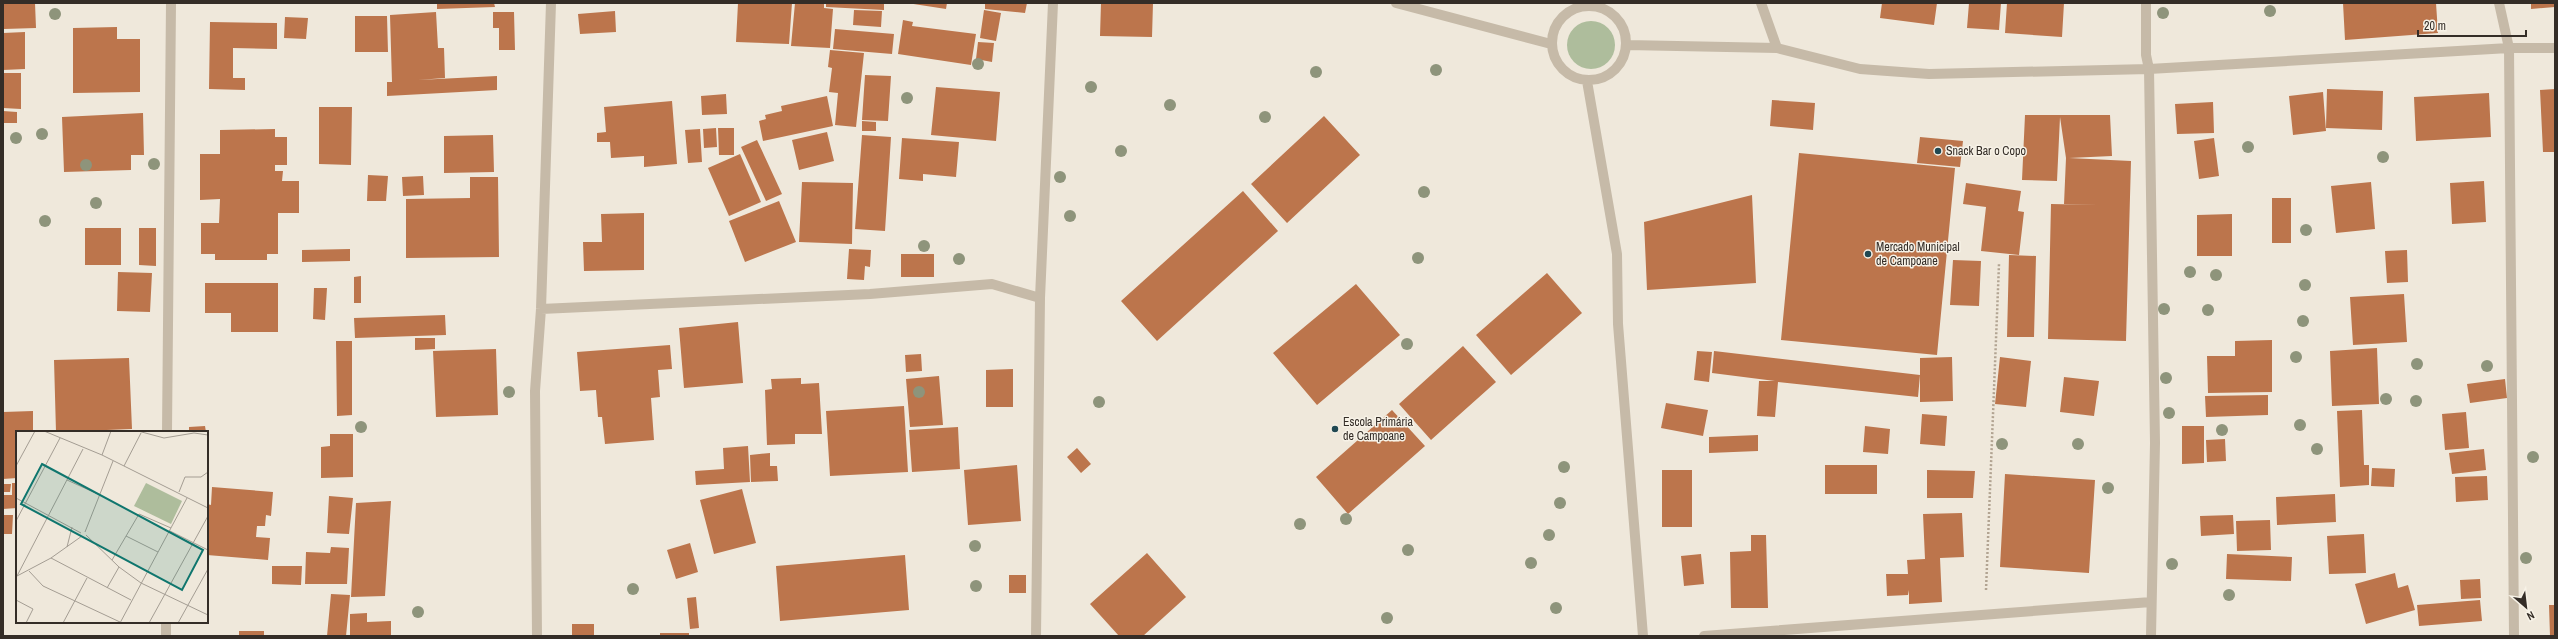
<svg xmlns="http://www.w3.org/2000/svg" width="2558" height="639" font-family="'Archivo Narrow',sans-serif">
<rect width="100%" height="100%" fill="#efe8db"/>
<path fill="#aebd9c" d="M1567 45a24 24 0 1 1 48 0a24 24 0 1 1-48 0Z"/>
<path fill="#bc754c" d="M3,3H35L36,28L4,29Z
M437,3H494L495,7L437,9Z
M738,3H792L789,44L736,42Z
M795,3H824V8L833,9L830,48L791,46Z
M826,3H884V10L826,7Z
M907,3H947L946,9Z
M985,3H1027L1025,13L985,9Z
M1101,3H1153L1152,37L1100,36Z
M1882,3H1937L1934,25L1880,18Z
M1969,3H2001L1999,30L1967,28Z
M2007,3H2064L2062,37L2005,33Z
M2343,3H2436L2438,33L2345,40Z
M2531,3H2555V7L2531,9Z
M854,10L882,11L881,27L853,25Z
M984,10L1001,13L996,41L980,38Z
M615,11L616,32L580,34L578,14Z
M436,12L438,48H444L445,78L418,80L497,76V90L387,96V82H392L390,15Z
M493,12H514L515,50H499V28H493Z
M355,16H387L388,52H355Z
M285,17L308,18L306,39L284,38Z
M903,20L913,22L912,26L976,34L971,65L898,54Z
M210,22L277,23V49L233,48V78H245V90L209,89Z
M117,27V39H140V92L73,93V28Z
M835,29L894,34L892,54L833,49Z
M25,32V69L3,70V33Z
M978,42L994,43L992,62L976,59Z
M830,50L864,53L856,127L835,125L838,93L829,92L832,68L828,67Z
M3,73H21V109L3,108Z
M865,75L891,76L888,121L862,120Z
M936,87L1000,92L996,141L931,135Z
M2327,89L2383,91L2382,130L2326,128Z
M2555,89V152H2543L2540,90Z
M2323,92L2326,131L2293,135L2289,96Z
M2489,93L2491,137L2416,141L2414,97Z
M726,94L727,114L702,115L701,96Z
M827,96L833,126L763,141L759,121L766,119L765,115L782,111L781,106Z
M1772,100L1815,103L1813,130L1770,126Z
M672,101L677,164L644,167V156L611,158L610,142H597V133L606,132L604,107Z
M2213,102L2214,133L2177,134L2175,104Z
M319,107H352L351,165L319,164Z
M3,111L17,112V123H3Z
M143,113L144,155H131V170L64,172L62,117Z
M2025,115H2110L2112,156L2069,158L2131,161L2126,341L2048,339L2051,204L2099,205L2064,204L2066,158L2060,117L2057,181L2022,180Z
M1324,116L1360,155L1287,223L1251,184Z
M862,121L876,122V131H862Z
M716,128L717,147L704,148L703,129Z
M718,128H734V155H719Z
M275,129V137H287V165H275V171H283L282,181H299V213H278V254H267V260H215V254H201V223H219L220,199L200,200V154H220V130Z
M700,129L702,162L688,163L685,130Z
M827,132L834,161L799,170L792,140Z
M493,135L494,172L444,173V136Z
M862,135L891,137L885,231L855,229Z
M1920,137L1963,141L1960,167L1917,163Z
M902,138L959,142L956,177L923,174V181L899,179Z
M2214,138L2219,176L2199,179L2194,141Z
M757,140L782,194L766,201L741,147Z
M1799,153L1955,168L1937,355L1781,340Z
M740,154L761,202L729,216L708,168Z
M368,175L388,176L386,201H367Z
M423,176L424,195L403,196L402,177Z
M470,177H498L499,257L406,258V199L470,198Z
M2484,181L2486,222L2452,224L2450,183Z
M802,182L853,183L852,244L799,242Z
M2371,182L2375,229L2336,233L2331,186Z
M1966,183L2021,191L2018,211L2024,212L2019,255L1981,251L1986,207L1963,204Z
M1243,191L1278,231L1157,341L1121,301Z
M1752,195L1756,283L1647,290L1644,222Z
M2272,198H2291V243H2272Z
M779,201L796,242L745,262L729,221Z
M644,213V270L584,271L583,242H602L601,214Z
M2232,214V256H2197V215Z
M85,228H121V265H85Z
M139,228H156V266L139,265Z
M350,249V261L302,262V250Z
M849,249L871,250L870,267L865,266L864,280L847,279Z
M2407,250L2408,282L2387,283L2385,251Z
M901,254H934V277H901Z
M2009,255L2036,256L2034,337H2007Z
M1953,260L1981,261L1979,306L1950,305Z
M118,272L152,273L150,312L117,311Z
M1547,273L1582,313L1511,375L1476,335Z
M361,276V303H354V277Z
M205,283H278V332H231V313H205Z
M1356,284L1400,335L1317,405L1273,353Z
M314,288H327L325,320L313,319Z
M2404,294L2407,342L2353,345L2350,297Z
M445,315L446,335L355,338L354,318Z
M738,322L743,383L684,388L679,328Z
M415,338H435V349L415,350Z
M2272,340V392L2208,393L2207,356H2235V341Z
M336,341H352V415L337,416Z
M670,345L672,369L658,370L660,397L651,398L654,440L605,444L602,417H598L596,390L580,391L577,352Z
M1463,346L1496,382L1431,440L1399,404Z
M2377,348L2379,404L2332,406L2330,351Z
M496,349L498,415L436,417L433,351Z
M1697,351L1712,352L1709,382L1694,380Z
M1714,351L1920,375V358L1952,357L1953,401L1920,402V375L1918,397L1778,382L1775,417L1757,416L1759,381H1775L1712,373Z
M921,354L922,371L906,372L905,355Z
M2000,357L2031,361L2026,407L1995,404Z
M129,358L132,429L56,432L54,360Z
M1013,369V407H986V370Z
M939,376L943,425L910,427L906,379Z
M2064,377L2099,381L2094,416L2060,412Z
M801,378V384L819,383L822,434H795V444L767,445L765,390L772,389L771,379Z
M2505,379L2507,398L2470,403L2467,384Z
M2268,395V415L2206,417L2205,396Z
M1666,403L1708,410L1703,436L1661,428Z
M904,406L908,472L830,476L826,411Z
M1392,410L1425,446L1348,514L1316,477Z
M2362,410L2364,465H2369V485L2340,487L2337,411Z
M33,411V432H17V478L3,479V412Z
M2466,412L2469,448L2445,450L2442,414Z
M1922,414L1947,416L1945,446L1920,444Z
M205,426L206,432H189V427Z
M1865,426L1890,429L1888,454L1863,452Z
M2182,426H2204V463L2182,464Z
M958,427L960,469L912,472L909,430Z
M330,434H353V477L321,478V447L330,446Z
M1758,435V451L1709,453V437Z
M2225,439L2226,461L2207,462L2206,440Z
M748,446L750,482L696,485L695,471L724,469L723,448Z
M1077,448L1091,464L1081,473L1067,457Z
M2484,449L2486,470L2452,474L2449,453Z
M770,453V466H777L778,481L751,482L750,455Z
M1017,465L1021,521L968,525L964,470Z
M1825,465H1877V494H1825Z
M2372,468L2395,469L2394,487L2371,486Z
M1662,470H1692V527H1662Z
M1927,470L1975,471L1973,498H1927Z
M2005,474L2095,480L2089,573L2000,567Z
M2487,476L2488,500L2456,502L2455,477Z
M12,483H17V508L3,509V495H12Z
M3,484H11L10,492H3Z
M212,487L273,492L271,516L266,515L265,526H257L256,537L270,538L268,560L207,555V504L211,505Z
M742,489L756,543L714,554L700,500Z
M2335,494L2336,522L2277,525L2276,497Z
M329,496L353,498L349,534L327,533Z
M391,501L385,596L351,597L356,503Z
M1962,513L1964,557L1940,558L1942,602L1909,604V590L1908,595L1887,596L1886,574H1908L1907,560L1925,559L1923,514Z
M3,515H13L12,534H3Z
M2233,515L2234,534L2201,536L2200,516Z
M2270,520L2271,550L2237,551L2236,521Z
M2364,534L2366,573L2329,574L2327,536Z
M1751,535H1766L1768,608H1731L1730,552L1751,551Z
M690,543L698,572L676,579L667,550Z
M331,547L349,548L347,584H305L306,552L330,553Z
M1147,553L1186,597L1143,636H1119L1090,604Z
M1701,554L1704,584L1684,586L1681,556Z
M2227,554L2292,557L2291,581L2226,579Z
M905,555L909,610L780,621L776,566Z
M272,566H302L301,585L272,584Z
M2395,573L2398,588L2408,585L2415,610L2366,624L2355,584Z
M1009,575H1026V593H1009Z
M2480,579L2481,598L2461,599L2460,580Z
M331,594L350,595L346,636H327Z
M696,597L699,628L690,629L687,598Z
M2480,600L2482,621L2419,626L2417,605Z
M2549,605H2555V636H2550Z
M367,613V622L391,621V636H350V614Z
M572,624H594V636H572Z
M239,631H264V636H239Z
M660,633H689V636H660Z"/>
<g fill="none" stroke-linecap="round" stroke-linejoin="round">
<path stroke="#b2a492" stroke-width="2.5" stroke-dasharray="2 2" stroke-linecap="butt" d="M1986,590L1999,264"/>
<path stroke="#c6baa8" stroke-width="10" d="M1396,3L1551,44
M1761,3L1777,48
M2146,3V55L2149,69L2155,443L2151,636
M2499,3L2509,48L2514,636
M1552 43a37 37 0 1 1 74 0a37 37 0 1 1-74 0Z
M1627,45L1777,48L1860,69L1929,74L2149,69L2509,48H2555
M1587,81L1617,254L1618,324L1643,636
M541,309L870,294L992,284L1040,298
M167,432L171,3
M166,636V622
M537,636L535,391L541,309L551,3
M1036,636L1040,298L1053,3
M1704,636L2151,602"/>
</g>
<g fill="#8e947b">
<circle cx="2270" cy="11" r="6"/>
<circle cx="2163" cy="13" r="6"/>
<circle cx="55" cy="14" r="6"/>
<circle cx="978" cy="64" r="6"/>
<circle cx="1436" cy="70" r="6"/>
<circle cx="1316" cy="72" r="6"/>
<circle cx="1091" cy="87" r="6"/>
<circle cx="907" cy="98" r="6"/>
<circle cx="1170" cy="105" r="6"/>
<circle cx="1265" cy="117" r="6"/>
<circle cx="42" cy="134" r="6"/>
<circle cx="16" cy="138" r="6"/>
<circle cx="2248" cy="147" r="6"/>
<circle cx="1121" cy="151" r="6"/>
<circle cx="2383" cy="157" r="6"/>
<circle cx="154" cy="164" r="6"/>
<circle cx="86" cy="165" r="6"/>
<circle cx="1060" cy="177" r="6"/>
<circle cx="1424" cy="192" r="6"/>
<circle cx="96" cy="203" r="6"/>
<circle cx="1070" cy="216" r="6"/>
<circle cx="45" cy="221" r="6"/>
<circle cx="2306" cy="230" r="6"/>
<circle cx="924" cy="246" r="6"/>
<circle cx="1418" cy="258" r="6"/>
<circle cx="959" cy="259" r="6"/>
<circle cx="2190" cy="272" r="6"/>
<circle cx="2216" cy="275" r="6"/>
<circle cx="2305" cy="285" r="6"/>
<circle cx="2164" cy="309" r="6"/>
<circle cx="2208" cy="310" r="6"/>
<circle cx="2303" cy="321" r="6"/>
<circle cx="1407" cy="344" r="6"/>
<circle cx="2296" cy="357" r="6"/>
<circle cx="2417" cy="364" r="6"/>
<circle cx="2487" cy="366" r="6"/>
<circle cx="2166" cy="378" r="6"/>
<circle cx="509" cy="392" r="6"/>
<circle cx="919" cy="392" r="6"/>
<circle cx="2386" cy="399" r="6"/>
<circle cx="2416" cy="401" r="6"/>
<circle cx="1099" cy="402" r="6"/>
<circle cx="2169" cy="413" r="6"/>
<circle cx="2300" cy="425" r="6"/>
<circle cx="361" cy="427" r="6"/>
<circle cx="2222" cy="430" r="6"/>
<circle cx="2002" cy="444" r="6"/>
<circle cx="2078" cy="444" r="6"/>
<circle cx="2317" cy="449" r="6"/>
<circle cx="2533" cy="457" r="6"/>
<circle cx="1564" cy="467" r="6"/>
<circle cx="2108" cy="488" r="6"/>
<circle cx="1560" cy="503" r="6"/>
<circle cx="1346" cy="519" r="6"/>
<circle cx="1300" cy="524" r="6"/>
<circle cx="1549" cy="535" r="6"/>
<circle cx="975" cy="546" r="6"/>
<circle cx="1408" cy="550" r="6"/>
<circle cx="2526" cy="558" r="6"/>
<circle cx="1531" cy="563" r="6"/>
<circle cx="2172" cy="564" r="6"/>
<circle cx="976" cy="586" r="6"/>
<circle cx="633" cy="589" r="6"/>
<circle cx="2229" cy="595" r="6"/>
<circle cx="1556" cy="608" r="6"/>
<circle cx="418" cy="612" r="6"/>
<circle cx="1387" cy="618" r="6"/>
</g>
<g fill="#204852" stroke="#f7f2e7" stroke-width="1.5">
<circle cx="1938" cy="151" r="4"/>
<circle cx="1868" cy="254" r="4"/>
<circle cx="1335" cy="429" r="4"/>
</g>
<g text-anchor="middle" stroke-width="3" stroke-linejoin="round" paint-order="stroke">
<g font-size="12" fill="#342d27" stroke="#f7f2e7" text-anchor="start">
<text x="1946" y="155">Snack Bar o Copo</text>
<text x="1876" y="251">Mercado Municipal<tspan x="1876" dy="14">de Campoane</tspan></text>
<text x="1343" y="426">Escola Primária<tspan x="1343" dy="14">de Campoane</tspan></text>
</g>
</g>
<g transform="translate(16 431)">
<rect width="192" height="192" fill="#efe8db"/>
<path d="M130,52L166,70L155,93L118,75Z" fill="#aebd9c"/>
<path fill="none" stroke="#a49d93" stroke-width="1" d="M28,0L86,24L192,77M122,0L148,7L178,2L192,4M86,24L95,0M0,35L19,0M108,35L125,2M51,49L84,64M163,61L169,46H185L192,41M0,67L65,102M0,90L44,7M154,100L192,119M69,101L97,30M70,104L103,136L125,152L192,184M110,105L142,121M51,116L56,96M35,127L115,169M96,129L123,83L155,97M13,140L27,155L104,191M1,145L67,18M1,145L35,127L66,105M91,157L103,136M0,169L17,178L10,192M47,192L71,147M104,192L171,67M133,192L192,85M162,192L192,138"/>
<path fill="#0f766e" fill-opacity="0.15" stroke="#0f766e" stroke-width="2" d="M26,33L187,119L166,159L5,73Z"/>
<rect width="192" height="192" fill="none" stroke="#342d27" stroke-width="2"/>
</g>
<rect width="2558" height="639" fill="none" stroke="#342d27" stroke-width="8"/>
<g transform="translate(2526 607) rotate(152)" stroke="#f7f2e7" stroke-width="3" paint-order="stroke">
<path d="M0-3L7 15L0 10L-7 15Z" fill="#342d27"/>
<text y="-6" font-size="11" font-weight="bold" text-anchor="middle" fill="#342d27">N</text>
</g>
<path d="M2418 30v6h108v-6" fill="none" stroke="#342d27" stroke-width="2"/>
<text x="2424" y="30" font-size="12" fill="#342d27" stroke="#f7f2e7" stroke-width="3" paint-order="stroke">20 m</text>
</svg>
